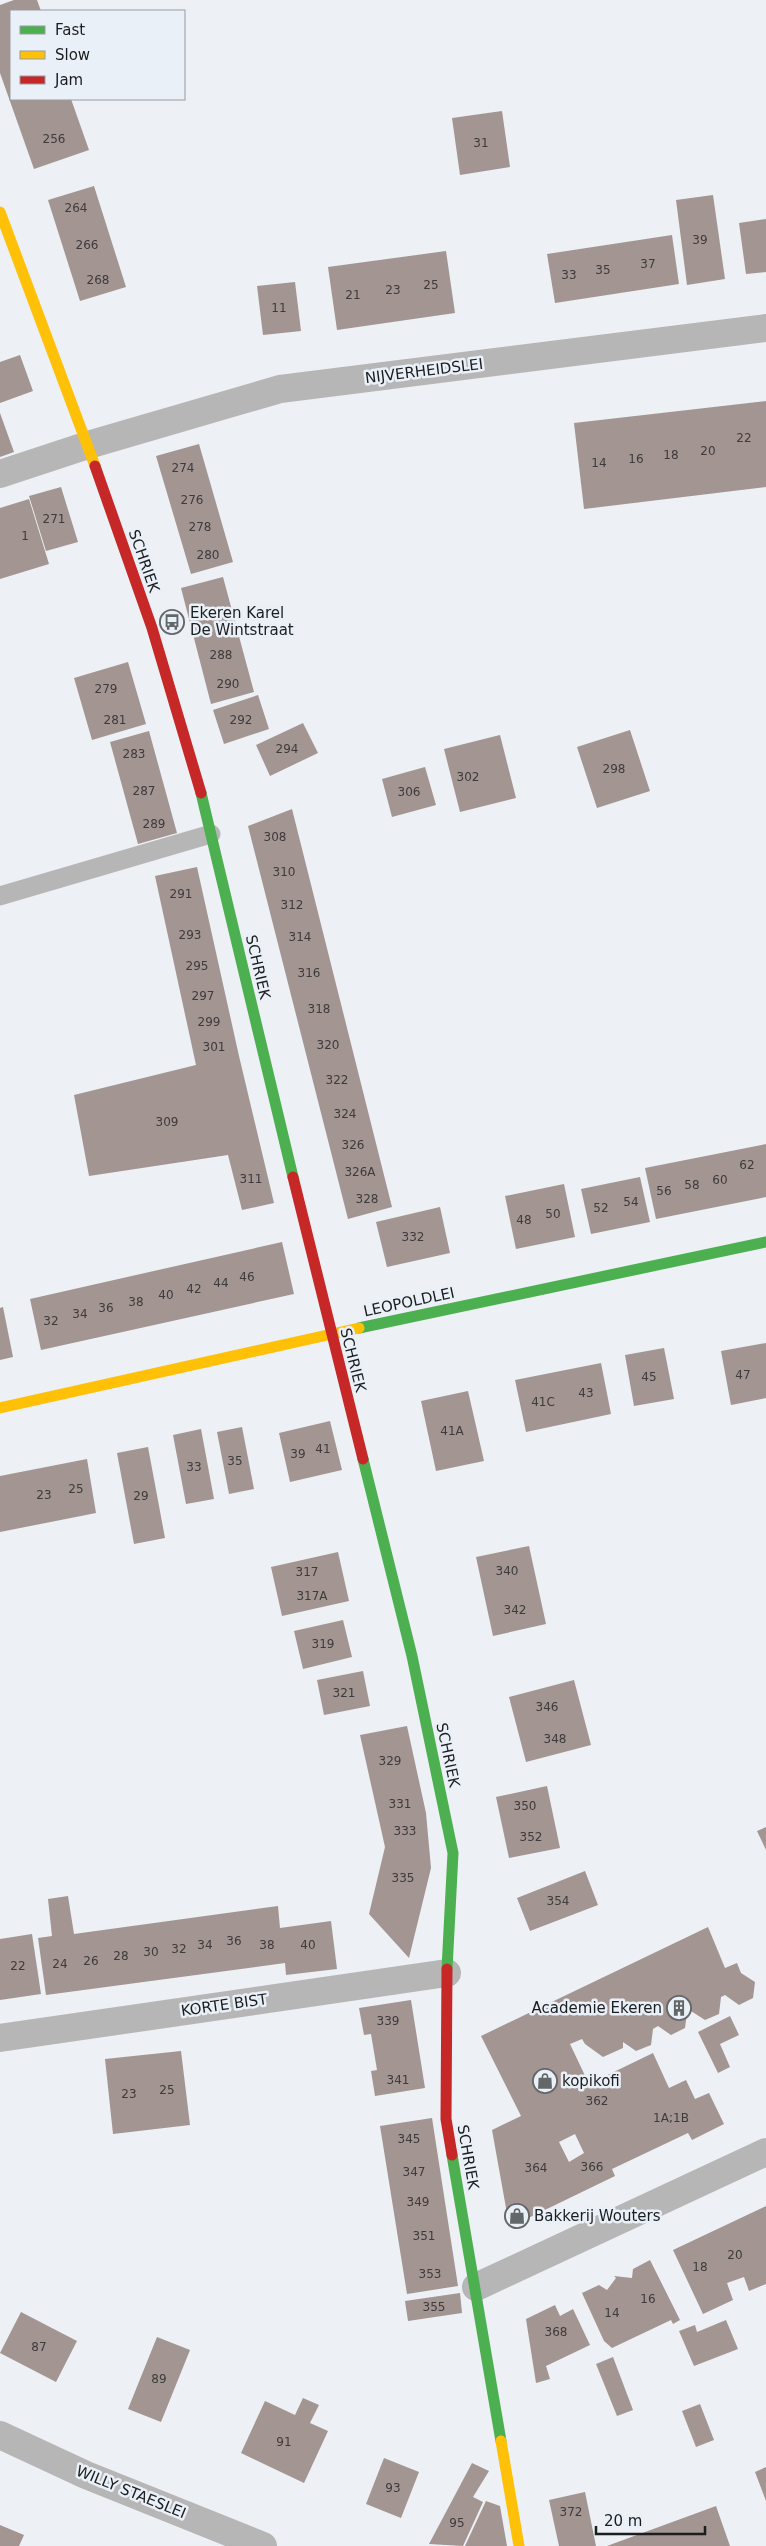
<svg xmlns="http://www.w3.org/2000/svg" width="766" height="2546" font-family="'DejaVu Sans',sans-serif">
<rect width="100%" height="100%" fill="#edf0f4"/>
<path fill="#a39592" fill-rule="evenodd" d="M14,0H37L41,11H11V99H71L89,150L34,169L0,73V5Z
M502,111L510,167L460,175L452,118Z
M94,186L126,287L80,301L48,200Z
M713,195L725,279L687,285L676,200Z
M766,219V272L746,274L739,223Z
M672,235L679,284L555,303L547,254Z
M446,251L455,313L337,330L328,267Z
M295,282L301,331L263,335L257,286Z
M20,355L33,391L0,403V362Z
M766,401V487L584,509L574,423Z
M0,413L14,452L0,457Z
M199,444L233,562L191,574L156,456Z
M61,487L78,542L46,551L29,496Z
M29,499L49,564L0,579V508Z
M223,577L254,692L211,704L181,588Z
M128,662L146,724L92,740L74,678Z
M258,695L269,729L224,744L213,710Z
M303,723L318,753L270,776L256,745Z
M630,730L650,791L597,808L577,747Z
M149,731L177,833L138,844L110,742Z
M500,735L516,798L460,812L444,749Z
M425,767L436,805L392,817L382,779Z
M292,809L392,1207L348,1219L248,826Z
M197,867L239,1056L274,1203L242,1210L228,1155L89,1176L74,1095L196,1065L155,876Z
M766,1144V1197L656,1219L645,1168Z
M640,1177L650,1222L591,1234L581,1189Z
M564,1184L575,1237L516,1249L505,1196Z
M440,1207L450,1253L387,1267L376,1222Z
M282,1242L294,1294L41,1350L30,1299Z
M3,1307L13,1357L0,1360V1308Z
M766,1343V1398L731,1405L721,1351Z
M664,1348L674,1399L634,1406L625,1355Z
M601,1363L611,1414L526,1432L515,1380Z
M468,1391L484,1461L436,1471L421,1401Z
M330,1421L342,1470L290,1482L279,1433Z
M242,1427L254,1489L229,1494L217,1432Z
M201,1429L214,1499L186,1504L173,1435Z
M148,1447L165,1538L134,1544L117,1453Z
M87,1459L96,1513L0,1532V1476Z
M529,1546L546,1624L493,1636L476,1557Z
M338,1552L349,1601L282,1616L271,1567Z
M343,1620L352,1657L303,1669L294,1631Z
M363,1671L370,1706L324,1715L317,1680Z
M574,1680L591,1745L526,1762L509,1697Z
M407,1726L426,1813L431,1868L409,1958L369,1914L385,1847L360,1735Z
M547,1786L560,1848L509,1858L496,1797Z
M766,1827V1850L757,1831Z
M585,1871L598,1905L530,1931L517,1898Z
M68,1896L74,1934L278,1906L280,1928L331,1921L337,1969L286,1975L285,1963L46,1995L38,1938L52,1936L48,1899Z
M708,1927L725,1968L737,1963L741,1973L755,1982L753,1998L739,2005L725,1995L721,1997L719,2014L705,2020L691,2011L687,2013L685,2028L671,2035L658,2026L653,2029L651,2045L636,2051L623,2042V2048L603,2057L585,2044L582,2039L570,2044L589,2084L653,2053L669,2088L686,2080L695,2099L709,2093L724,2124L692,2140L688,2133L612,2169L615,2176L518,2223L508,2219L492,2130L521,2116L481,2036ZM575,2134L584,2153L569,2162L559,2142Z
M32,1934L41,1994L0,2000V1939Z
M411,2000L425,2088L375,2096L371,2071L377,2070L371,2034L364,2035L359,2008Z
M730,2016L739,2035L720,2044L730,2067L718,2073L698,2032Z
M181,2051L190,2125L113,2134L105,2059Z
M432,2118L458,2286L407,2294L380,2126Z
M766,2206V2284L749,2291L744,2277L727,2283L733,2300L703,2314L673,2250Z
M650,2260L680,2320L673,2324L671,2320L612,2348L604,2341L582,2293L599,2285L607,2290L616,2278L614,2276L632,2278L633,2269Z
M460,2293L462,2313L408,2321L405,2301Z
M555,2305L560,2316L573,2309L590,2345L546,2366L550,2379L536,2383L526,2319Z
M21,2312L77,2341L56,2382L0,2353Z
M726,2320L738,2349L694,2366L679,2331L695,2325L697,2332Z
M157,2337L190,2350L161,2422L128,2409Z
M613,2357L633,2410L617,2416L596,2364Z
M303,2398L319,2405L310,2423L328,2431L304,2483L241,2453L265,2401L295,2415Z
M700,2404L714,2440L696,2447L682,2411Z
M384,2458L419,2472L401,2518L366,2504Z
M472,2463L489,2471L473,2497L483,2502L463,2546L429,2544Z
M766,2467V2501L755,2472Z
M585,2492L596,2546H559L549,2500Z
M486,2501L500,2506L507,2546H465Z
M716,2506L730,2546H607L626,2539Z
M0,2525L24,2535L19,2546H0Z"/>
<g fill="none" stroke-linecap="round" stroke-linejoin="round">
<path stroke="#b7b6b7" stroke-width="19" d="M0,896L211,834"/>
<path stroke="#b7b6b7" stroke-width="28" d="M0,474L88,445L280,389L766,328
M0,2038L447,1973
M476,2287L766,2152
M0,2435L86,2475L263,2546"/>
<path stroke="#4caf50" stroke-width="11" d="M201,793L293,1177
M359,1328L766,1242
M363,1459L412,1656L453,1853L447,1969
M452,2155L501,2441"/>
<path stroke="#ffc107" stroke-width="11" d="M0,212L95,466
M0,1408L359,1328
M501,2441L519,2546"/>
<path stroke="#c62828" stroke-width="11" d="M95,466L152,628L201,793
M293,1177L363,1459
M447,1969L446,2119L452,2155"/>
</g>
<defs>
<symbol id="bus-ring" viewBox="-11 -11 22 22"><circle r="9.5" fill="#eaf0f7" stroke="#64676a" stroke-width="1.5"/><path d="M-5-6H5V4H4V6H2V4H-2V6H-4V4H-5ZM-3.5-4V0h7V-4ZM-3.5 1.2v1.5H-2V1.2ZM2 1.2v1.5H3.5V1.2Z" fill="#64676a"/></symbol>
<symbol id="building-ring" viewBox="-11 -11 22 22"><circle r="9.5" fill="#eaf0f7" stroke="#64676a" stroke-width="1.5"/><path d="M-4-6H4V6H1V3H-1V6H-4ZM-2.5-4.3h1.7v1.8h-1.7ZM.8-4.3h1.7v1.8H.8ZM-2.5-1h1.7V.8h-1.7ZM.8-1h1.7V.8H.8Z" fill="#64676a"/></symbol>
<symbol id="shop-ring" viewBox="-11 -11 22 22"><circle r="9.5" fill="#eaf0f7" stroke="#64676a" stroke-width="1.5"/><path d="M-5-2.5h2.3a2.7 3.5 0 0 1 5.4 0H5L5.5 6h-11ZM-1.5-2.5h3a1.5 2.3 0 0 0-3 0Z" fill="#64676a"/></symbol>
</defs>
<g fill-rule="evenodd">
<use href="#bus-ring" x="158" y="608" width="28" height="28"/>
<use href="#building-ring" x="665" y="1994" width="28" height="28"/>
<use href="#shop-ring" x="531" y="2067" width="28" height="28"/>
<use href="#shop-ring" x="503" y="2202" width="28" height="28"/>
</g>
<g text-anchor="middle" stroke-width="5" stroke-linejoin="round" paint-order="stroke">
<g font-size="12" fill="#3d3b3c">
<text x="54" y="143">256</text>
<text x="481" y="147">31</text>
<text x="76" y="212">264</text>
<text x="700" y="244">39</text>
<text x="87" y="249">266</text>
<text x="648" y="268">37</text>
<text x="603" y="274">35</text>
<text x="569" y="279">33</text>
<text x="98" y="284">268</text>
<text x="431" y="289">25</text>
<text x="393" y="294">23</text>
<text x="353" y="299">21</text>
<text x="279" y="312">11</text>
<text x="744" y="442">22</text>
<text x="708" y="455">20</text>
<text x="671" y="459">18</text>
<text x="636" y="463">16</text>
<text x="599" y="467">14</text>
<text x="183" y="472">274</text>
<text x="192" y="504">276</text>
<text x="54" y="523">271</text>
<text x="200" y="531">278</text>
<text x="25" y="540">1</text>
<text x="208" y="559">280</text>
<text x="221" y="659">288</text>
<text x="228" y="688">290</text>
<text x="106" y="693">279</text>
<text x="115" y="724">281</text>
<text x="241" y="724">292</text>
<text x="287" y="753">294</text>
<text x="134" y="758">283</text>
<text x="614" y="773">298</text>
<text x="468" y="781">302</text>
<text x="144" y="795">287</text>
<text x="409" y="796">306</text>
<text x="154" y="828">289</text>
<text x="275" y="841">308</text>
<text x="284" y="876">310</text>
<text x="181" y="898">291</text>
<text x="292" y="909">312</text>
<text x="190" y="939">293</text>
<text x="300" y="941">314</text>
<text x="197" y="970">295</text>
<text x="309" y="977">316</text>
<text x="203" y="1000">297</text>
<text x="319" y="1013">318</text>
<text x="209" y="1026">299</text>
<text x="328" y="1049">320</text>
<text x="214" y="1051">301</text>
<text x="337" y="1084">322</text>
<text x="345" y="1118">324</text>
<text x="167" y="1126">309</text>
<text x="353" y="1149">326</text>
<text x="747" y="1169">62</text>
<text x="360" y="1176">326A</text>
<text x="251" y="1183">311</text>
<text x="720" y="1184">60</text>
<text x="692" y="1189">58</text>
<text x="664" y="1195">56</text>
<text x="367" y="1203">328</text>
<text x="631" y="1206">54</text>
<text x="601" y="1212">52</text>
<text x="553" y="1218">50</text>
<text x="524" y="1224">48</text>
<text x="413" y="1241">332</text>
<text x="247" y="1281">46</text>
<text x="221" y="1287">44</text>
<text x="194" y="1293">42</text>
<text x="166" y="1299">40</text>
<text x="136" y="1306">38</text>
<text x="106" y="1312">36</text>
<text x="80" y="1318">34</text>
<text x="51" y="1325">32</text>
<text x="743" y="1379">47</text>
<text x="649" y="1381">45</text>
<text x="586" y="1397">43</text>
<text x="543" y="1406">41C</text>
<text x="452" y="1435">41A</text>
<text x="323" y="1453">41</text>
<text x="298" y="1458">39</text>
<text x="235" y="1465">35</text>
<text x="194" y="1471">33</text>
<text x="76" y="1493">25</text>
<text x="44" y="1499">23</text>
<text x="141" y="1500">29</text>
<text x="507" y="1575">340</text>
<text x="307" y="1576">317</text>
<text x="312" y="1600">317A</text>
<text x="515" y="1614">342</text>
<text x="323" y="1648">319</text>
<text x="344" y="1697">321</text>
<text x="547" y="1711">346</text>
<text x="555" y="1743">348</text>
<text x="390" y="1765">329</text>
<text x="400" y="1808">331</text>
<text x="525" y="1810">350</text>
<text x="405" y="1835">333</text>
<text x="531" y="1841">352</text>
<text x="403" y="1882">335</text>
<text x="558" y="1905">354</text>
<text x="234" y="1945">36</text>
<text x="205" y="1949">34</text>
<text x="267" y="1949">38</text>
<text x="308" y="1949">40</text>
<text x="179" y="1953">32</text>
<text x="151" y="1956">30</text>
<text x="121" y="1960">28</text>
<text x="91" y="1965">26</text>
<text x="60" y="1968">24</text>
<text x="18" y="1970">22</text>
<text x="388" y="2025">339</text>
<text x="398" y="2084">341</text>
<text x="167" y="2094">25</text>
<text x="129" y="2098">23</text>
<text x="597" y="2105">362</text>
<text x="671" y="2122">1A;1B</text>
<text x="409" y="2143">345</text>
<text x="592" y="2171">366</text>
<text x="536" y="2172">364</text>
<text x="414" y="2176">347</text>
<text x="418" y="2206">349</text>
<text x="424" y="2240">351</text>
<text x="735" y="2259">20</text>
<text x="700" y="2271">18</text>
<text x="430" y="2278">353</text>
<text x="648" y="2303">16</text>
<text x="434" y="2311">355</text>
<text x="612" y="2317">14</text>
<text x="556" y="2336">368</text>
<text x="39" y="2351">87</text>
<text x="159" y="2383">89</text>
<text x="284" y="2446">91</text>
<text x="393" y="2492">93</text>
<text x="571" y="2516">372</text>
<text x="457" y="2527">95</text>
</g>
<g font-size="15" fill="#1b1d1f" stroke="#eaf0f7">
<text transform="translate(424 371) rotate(-7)" y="5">NIJVERHEIDSLEI</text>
<text transform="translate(144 561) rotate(71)" y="5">SCHRIEK</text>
<text transform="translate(258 967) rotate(77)" y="5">SCHRIEK</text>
<text transform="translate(409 1302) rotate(-12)" y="5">LEOPOLDLEI</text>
<text transform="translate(353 1360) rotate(76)" y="5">SCHRIEK</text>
<text transform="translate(448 1755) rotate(78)" y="5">SCHRIEK</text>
<text transform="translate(224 2005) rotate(-8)" y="5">KORTE BIST</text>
<text transform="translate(468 2157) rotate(80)" y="5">SCHRIEK</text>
<text transform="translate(131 2492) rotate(22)" y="5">WILLY STAESLEI</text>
</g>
<g font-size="15" fill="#1b1d1f" stroke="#eaf0f7" text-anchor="start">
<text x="190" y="618">Ekeren Karel<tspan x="190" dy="17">De Wintstraat</tspan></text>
<text x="662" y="2013" text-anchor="end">Academie Ekeren</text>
<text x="562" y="2086">kopikofi</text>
<text x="534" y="2221">Bakkerij Wouters</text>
</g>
</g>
<rect x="10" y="10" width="175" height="90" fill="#eaf0f7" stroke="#979ca1"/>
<rect x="20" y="26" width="25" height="8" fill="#4caf50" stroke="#979ca1"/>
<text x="55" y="35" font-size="15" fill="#1b1d1f">Fast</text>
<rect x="20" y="51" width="25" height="8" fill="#ffc107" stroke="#979ca1"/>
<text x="55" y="60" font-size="15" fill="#1b1d1f">Slow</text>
<rect x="20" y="76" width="25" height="8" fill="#c62828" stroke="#979ca1"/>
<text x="55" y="85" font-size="15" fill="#1b1d1f">Jam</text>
<path d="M596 2526v8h109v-8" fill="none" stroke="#1b1d1f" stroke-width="2.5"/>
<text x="604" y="2526" font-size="15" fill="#1b1d1f" stroke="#eaf0f7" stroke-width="4" paint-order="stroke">20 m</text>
</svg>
